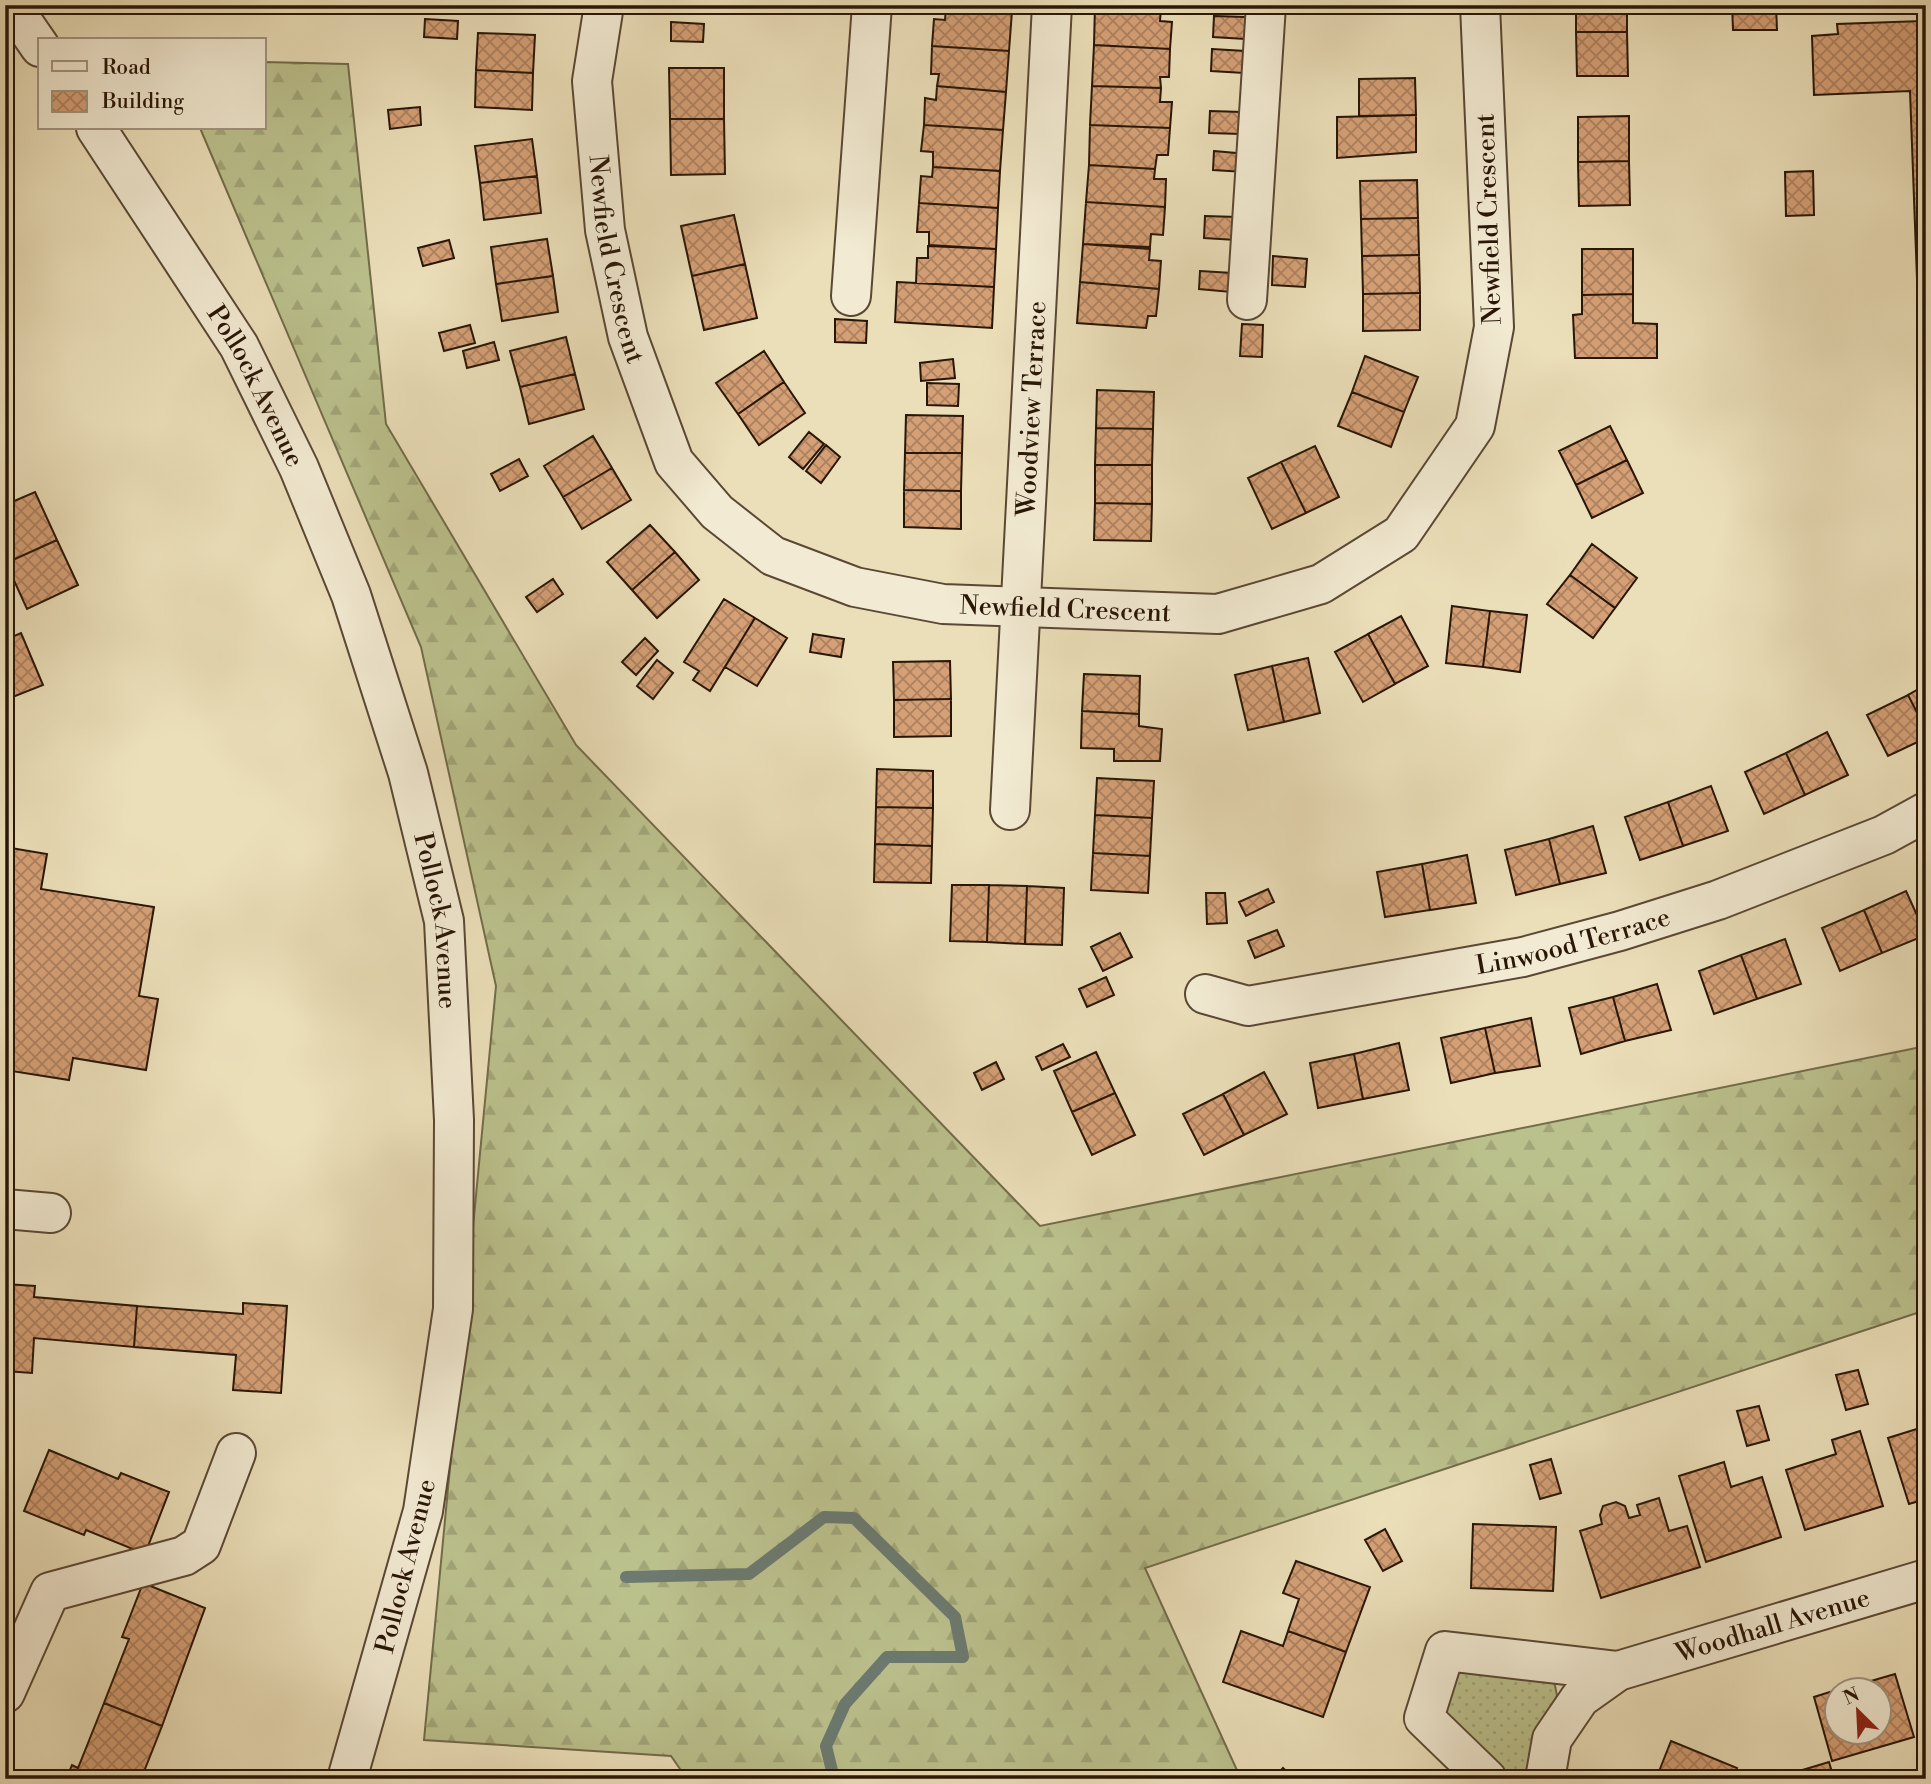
<svg xmlns="http://www.w3.org/2000/svg" width="1931" height="1784" font-family="'Libre Bodoni',serif">
<defs>
<pattern id="grass-dots" width="8" height="8" patternUnits="userSpaceOnUse" patternTransform="scale(1.75)"><rect width="8" height="8" fill="#bbc18d"/><path d="M2 2h.1M6 6h.1" fill="none" stroke="#a1a578" stroke-width="1.8" stroke-linecap="round"/></pattern>
<pattern id="forest-firs" width="22" height="20" patternUnits="userSpaceOnUse" patternTransform="scale(1.75)"><rect width="22" height="20" fill="#bbc18d"/><path d="M5 1l3.5 6h-7zM16 11l3.5 6h-7z" fill="#a1a578"/></pattern>
<pattern id="building-cross-hatch" width="8" height="8" patternUnits="userSpaceOnUse" patternTransform="scale(1.75)"><rect width="8" height="8" fill="#d5a076"/><path d="M0 0l8 8M0 8l8-8" fill="none" stroke="#ad815f"/></pattern>
</defs>
<rect width="100%" height="100%" fill="#ebdfb9"/>
<filter id="stains"><feTurbulence type="fractalNoise" baseFrequency=".00286" numOctaves="4"/><feColorMatrix values="0 0 0 0 .2 0 0 0 0 .09 0 0 0 0 .02 0 0 0 .5 -.17"/></filter>
<radialGradient id="worn" r=".72"><stop offset=".6" stop-color="#630" stop-opacity="0"/><stop offset="1" stop-color="#630" stop-opacity=".3"/></radialGradient>
<path fill="url(#grass-dots)" stroke="#726c4a" stroke-width="2" d="M1456,1663L1554,1680L1557,1696L1537,1733L1530,1765L1525,1773L1510,1777L1441,1713Z"/>
<path fill="url(#forest-firs)" stroke="#726c4a" stroke-width="2" d="M264,62L348,64L386,424L576,745L1040,1226L1926,1046V1310L1145,1568L1241,1779H687L671,1756L424,1740L496,986L421,647L200,128H264Z"/>
<g fill="none" stroke-linecap="round" stroke-linejoin="round">
<path stroke="#6c7a70" stroke-width="12" d="M626,1577L749,1574L824,1517L854,1518L955,1617L963,1657H887L845,1704L826,1746L834,1779"/>
</g>
<path fill="url(#building-cross-hatch)" stroke="#291607" stroke-width="2" d="M946,5H1012V11Z
M1095,5L1161,9L1160,21L1172,22L1170,49L1094,45Z
M1099,5H1162L1161,9Z
M1215,5H1247L1246,14L1214,12Z
M1576,5H1627V32H1576Z
M1732,5H1776L1777,30H1733Z
M946,7L1012,11L1009,51L932,46L934,19L945,20Z
M1214,16L1246,17L1245,39L1213,37Z
M425,19L458,21L457,39L424,37Z
M1922,21L1923,31H1926V279H1917L1910,91L1814,95L1812,36L1838,34L1837,24Z
M671,22L704,24L703,42L671,41Z
M1576,32H1627L1628,76H1577Z
M478,33L535,35L533,73L476,70Z
M1094,45L1170,49L1169,77H1160L1161,88L1092,86Z
M932,46L1009,51L1006,92L937,86L939,74H931Z
M1212,49L1245,51L1244,73L1211,71Z
M669,68H724V119H670Z
M476,70L533,73L532,110L475,107Z
M1415,78L1416,115L1359,116V79Z
M937,86L1006,92L1003,130L924,125L925,98L936,100Z
M1092,86L1161,88L1160,102H1172L1170,128L1090,125Z
M420,107L421,125L390,129L388,110Z
M1210,111L1242,112L1241,134L1209,133Z
M1416,115V152L1337,158V117Z
M1629,116V161L1578,162V117Z
M670,119H724L725,174L671,175Z
M924,125L1003,130L1000,171L933,167V152L921,151Z
M1090,125L1170,128L1168,155H1157L1155,169L1089,165Z
M532,139L537,176L480,183L475,146Z
M1214,151L1247,154L1245,172L1213,170Z
M1629,161L1630,205L1579,206L1578,162Z
M1089,165L1155,169L1154,179H1166L1165,207L1086,202Z
M933,167L1000,171L998,208L919,203L921,176L932,177Z
M1813,171L1814,215L1786,216L1785,172Z
M537,176L541,213L484,220L480,183Z
M1417,180L1418,218L1361,219L1360,181Z
M1086,202L1165,207L1163,235L1151,234L1150,247L1083,244Z
M919,203L998,208L996,249L929,245V232H917Z
M734,215L745,264L692,276L681,226Z
M1205,216L1237,217L1236,240L1204,238Z
M1418,218L1419,255L1362,256L1361,219Z
M547,239L553,276L496,284L491,247Z
M449,240L454,258L423,266L418,248Z
M1083,244L1150,249L1149,260L1161,261L1159,289L1080,282Z
M928,246L996,249L994,287L916,283L917,258H928Z
M1582,249H1633V294L1582,295Z
M1419,255L1420,293L1363,294L1362,256Z
M1273,256L1307,259L1305,287L1272,285Z
M745,264L757,318L704,330L692,276Z
M1200,271L1232,273L1231,292L1199,289Z
M553,276L558,312L502,321L496,284Z
M897,282L994,287L992,328L895,322Z
M1080,282L1159,289L1156,316H1148L1146,328L1077,323Z
M1420,293V330L1363,331V294Z
M1633,294V323L1657,324V358H1575L1573,315L1582,314V295Z
M835,319L867,321L866,343L835,342Z
M1242,324L1263,325L1262,357L1240,356Z
M470,325L475,343L444,351L439,333Z
M566,337L575,374L520,387L510,351Z
M494,342L499,360L467,368L463,351Z
M764,351L784,382L738,414L716,383Z
M1365,356L1418,377L1404,412L1352,392Z
M953,359L955,378L921,381L920,363Z
M575,374L584,409L529,424L520,387Z
M784,382L805,413L759,445L738,414Z
M927,383L959,384L958,406L927,405Z
M1097,390L1154,392L1153,429L1096,428Z
M1352,392L1404,412L1391,447L1338,426Z
M906,415L963,416L962,453H905Z
M1610,426L1627,460L1576,485L1559,451Z
M1096,428L1153,429L1152,465H1095Z
M809,432L824,444L803,469L789,457Z
M593,436L612,468L563,497L544,466Z
M826,445L840,457L821,483L806,471Z
M1315,446L1339,497L1306,513L1281,462Z
M905,453H962L961,491L904,490Z
M519,459L528,476L500,491L491,474Z
M1627,460L1643,493L1592,518L1576,485Z
M1281,462L1306,513L1272,529L1248,478Z
M1095,465H1152V504L1095,503Z
M612,468L631,500L582,529L563,497Z
M904,490L961,491V529L904,527Z
M35,492L57,540L6,563L5,505Z
M1095,503L1152,504L1151,541L1094,540Z
M650,525L675,552L632,590L607,562Z
M57,540L78,585L27,609L6,563Z
M1592,544L1637,578L1615,608L1570,575Z
M675,552L699,580L657,618L632,590Z
M1570,575L1615,608L1593,638L1547,604Z
M553,579L563,594L537,612L526,597Z
M724,599L755,618L710,691L693,680L699,671L684,662Z
M1452,606L1490,611L1483,667L1446,663Z
M1490,611L1527,615L1520,672L1483,667Z
M1401,616L1428,666L1395,684L1368,634Z
M755,618L787,638L757,686L725,667Z
M21,633L43,685L5,700V640Z
M813,634L844,639L841,657L810,652Z
M1368,634L1395,684L1363,702L1335,652Z
M645,638L658,651L636,675L622,662Z
M1308,658L1320,713L1284,722L1272,666Z
M657,660L673,673L653,699L637,686Z
M950,661L951,699L894,700L893,662Z
M1272,666L1284,722L1248,730L1235,675Z
M1084,674L1140,676L1139,714L1082,711Z
M1926,685V730L1908,695Z
M1908,695L1926,730V738L1888,756L1867,715Z
M951,699V736L894,737V700Z
M1082,711L1139,714V726L1162,729L1160,761H1114V749L1081,748Z
M1827,732L1848,775L1805,795L1786,753Z
M1786,753L1805,795L1764,814L1745,772Z
M877,769L933,771V808L876,807Z
M1097,778L1154,781L1152,818L1095,815Z
M1711,786L1728,831L1683,846L1668,802Z
M1668,802L1683,846L1640,860L1625,817Z
M876,807L933,808L932,846L875,844Z
M1095,815L1152,818L1150,856L1093,853Z
M1593,826L1606,873L1560,884L1549,839Z
M1549,839L1560,884L1516,895L1505,850Z
M875,844L932,846L931,883L874,882Z
M5,847L47,854L41,889L154,907L139,996L158,999L146,1070L73,1058L69,1080L5,1070Z
M1093,853L1150,856L1148,893L1091,890Z
M1467,855L1476,903L1430,910L1422,864Z
M1422,864L1430,910L1385,917L1377,872Z
M952,885H989L987,942L950,941Z
M989,885L1027,886L1025,944L987,942Z
M1027,886L1064,888L1062,945L1025,944Z
M1268,889L1274,902L1246,916L1239,902Z
M1906,891L1926,935L1882,953L1864,910Z
M1206,893H1225L1227,923L1207,924Z
M1864,910L1882,953L1840,971L1822,928Z
M1277,930L1284,946L1255,958L1248,941Z
M1120,933L1132,957L1103,971L1091,947Z
M1785,939L1801,984L1757,999L1741,955Z
M1741,955L1757,999L1714,1014L1699,971Z
M1106,977L1114,995L1087,1007L1079,989Z
M1657,984L1671,1030L1625,1041L1613,997Z
M1613,997L1625,1041L1581,1054L1569,1008Z
M1531,1018L1540,1066L1495,1073L1485,1028Z
M1485,1028L1495,1073L1451,1083L1441,1038Z
M1399,1043L1409,1090L1363,1099L1354,1054Z
M1063,1044L1070,1057L1042,1070L1036,1057Z
M1096,1052L1115,1093L1072,1112L1054,1071Z
M1354,1054L1363,1099L1318,1108L1310,1063Z
M996,1062L1004,1079L982,1090L974,1073Z
M1264,1072L1287,1114L1244,1135L1223,1094Z
M1115,1093L1135,1135L1092,1155L1072,1112Z
M1223,1094L1244,1135L1204,1155L1183,1114Z
M5,1284L35,1286L34,1297L137,1306L134,1347L34,1338L32,1373L5,1371Z
M243,1303L287,1306L281,1393L233,1390L236,1355L134,1347L137,1306L243,1314Z
M1858,1370L1868,1404L1846,1410L1836,1375Z
M1759,1406L1769,1440L1747,1446L1737,1411Z
M1926,1426V1499L1909,1504L1888,1438Z
M1860,1431L1883,1506L1805,1530L1786,1470L1836,1454L1832,1440Z
M49,1450L118,1479L121,1473L169,1492L145,1554L86,1530L84,1535L24,1511Z
M1551,1459L1561,1493L1540,1499L1530,1465Z
M1724,1462L1731,1487L1762,1477L1781,1537L1706,1562L1679,1476Z
M1659,1498L1669,1531L1687,1526L1700,1567L1601,1598L1580,1531L1602,1524L1600,1515L1603,1506L1616,1502L1625,1506L1629,1518L1640,1515L1637,1505Z
M1473,1524L1556,1527L1553,1591L1471,1588Z
M1385,1529L1402,1561L1383,1571L1365,1540Z
M1296,1561L1370,1587L1346,1652L1288,1631L1299,1599L1283,1593Z
M143,1583L205,1608L162,1726L104,1703L129,1639L122,1637Z
M1241,1631L1283,1646L1288,1631L1346,1652L1323,1717L1223,1682Z
M1895,1674L1914,1737L1832,1761L1814,1697L1836,1690V1732H1878V1690H1840Z
M104,1703L162,1726L141,1779H66L72,1765L78,1768Z
M1671,1741L1737,1768L1732,1779H1656Z
M1829,1762L1834,1779H1790L1789,1774Z
M1283,1768L1295,1779H1273Z"/>
<g fill="none" stroke-linecap="round" stroke-linejoin="round">
<defs>
<g id="minor">
<path d="M11,5L40,47"/>
<path id="s1" d="M604,5L592,81L605,230L628,337L674,462L717,512L773,556L855,587L943,604L1218,614L1321,584L1401,534L1475,426L1494,327L1480,5"/>
<path id="s2" d="M96,128L239,346L299,468L351,595L408,773L444,921L454,1120L453,1309L423,1511L347,1779"/>
<path d="M851,296L872,5"/>
<path d="M1247,300L1266,5"/>
<path id="s3" d="M1010,810L1052,5"/>
<path id="s4" d="M1205,994L1248,1006L1523,957L1620,931L1718,900L1884,835L1926,812"/>
<path d="M5,1209L51,1213"/>
<path d="M5,1693L50,1592L184,1556L201,1545L236,1453"/>
<path d="M1487,1779L1424,1718L1445,1651L1618,1671"/>
<path id="s5" d="M1545,1779L1552,1739L1580,1698L1618,1671L1926,1579"/>
</g>
</defs>
<use href="#minor" stroke="#5a4834" stroke-width="42"/>
<use href="#minor" stroke="#f2ead2" stroke-width="38"/>
</g>
<g text-anchor="middle" stroke-width="7" stroke-linejoin="round" paint-order="stroke">
<g font-size="26" fill="#291607" stroke="#f2ead2">
<text transform="translate(1488 219) rotate(-92)" y="9">Newfield Crescent</text>
<text dy="9" stroke="none"><textPath href="#s1" startOffset="257">Newfield Crescent</textPath></text>
<text dy="9" stroke="none"><textPath href="#s2" startOffset="304">Pollock Avenue</textPath></text>
<text dy="9" stroke="none"><textPath href="#s3" startOffset="402">Woodview Terrace</textPath></text>
<text dy="9" stroke="none"><textPath href="#s1" startOffset="906">Newfield Crescent</textPath></text>
<text dy="9" stroke="none"><textPath href="#s2" startOffset="872">Pollock Avenue</textPath></text>
<text dy="9" stroke="none"><textPath href="#s4" startOffset="376">Linwood Terrace</textPath></text>
<text transform="translate(405 1566) rotate(-76)" y="9">Pollock Avenue</text>
<text dy="9" stroke="none"><textPath href="#s5" startOffset="298">Woodhall Avenue</textPath></text>
</g>
</g>
<rect width="1931" height="1784" fill="none" stroke="#ebdfb9" stroke-width="28"/>
<rect x="7" y="7" width="1917" height="1770" fill="none" stroke="#291607" stroke-width="3.5"/>
<rect x="14" y="14" width="1903" height="1756" fill="none" stroke="#291607" stroke-width="2"/>
<rect x="38" y="38" width="228" height="91" fill="#f2ead2" stroke="#a29581" stroke-width="2"/>
<rect x="52" y="61" width="35" height="10" fill="#f2ead2" stroke="#a29581" stroke-width="2"/>
<text x="102" y="74" font-size="21" fill="#291607">Road</text>
<rect x="52" y="91" width="35" height="21" fill="url(#building-cross-hatch)" stroke="#a29581" stroke-width="2"/>
<text x="102" y="108" font-size="21" fill="#291607">Building</text>
<g transform="translate(1858 1711) rotate(336)"><circle r="33" fill="#f2ead2" stroke="#a29581" stroke-width="2"/>
<path d="M0-5L12 26L0 18L-12 26Z" fill="#8f2418"/>
<text y="-10" font-size="19" font-weight="bold" text-anchor="middle" fill="#291607">N</text>
</g>
<rect width="100%" height="100%" filter="url(#stains)"/>
<rect width="100%" height="100%" fill="url(#worn)"/>
</svg>
